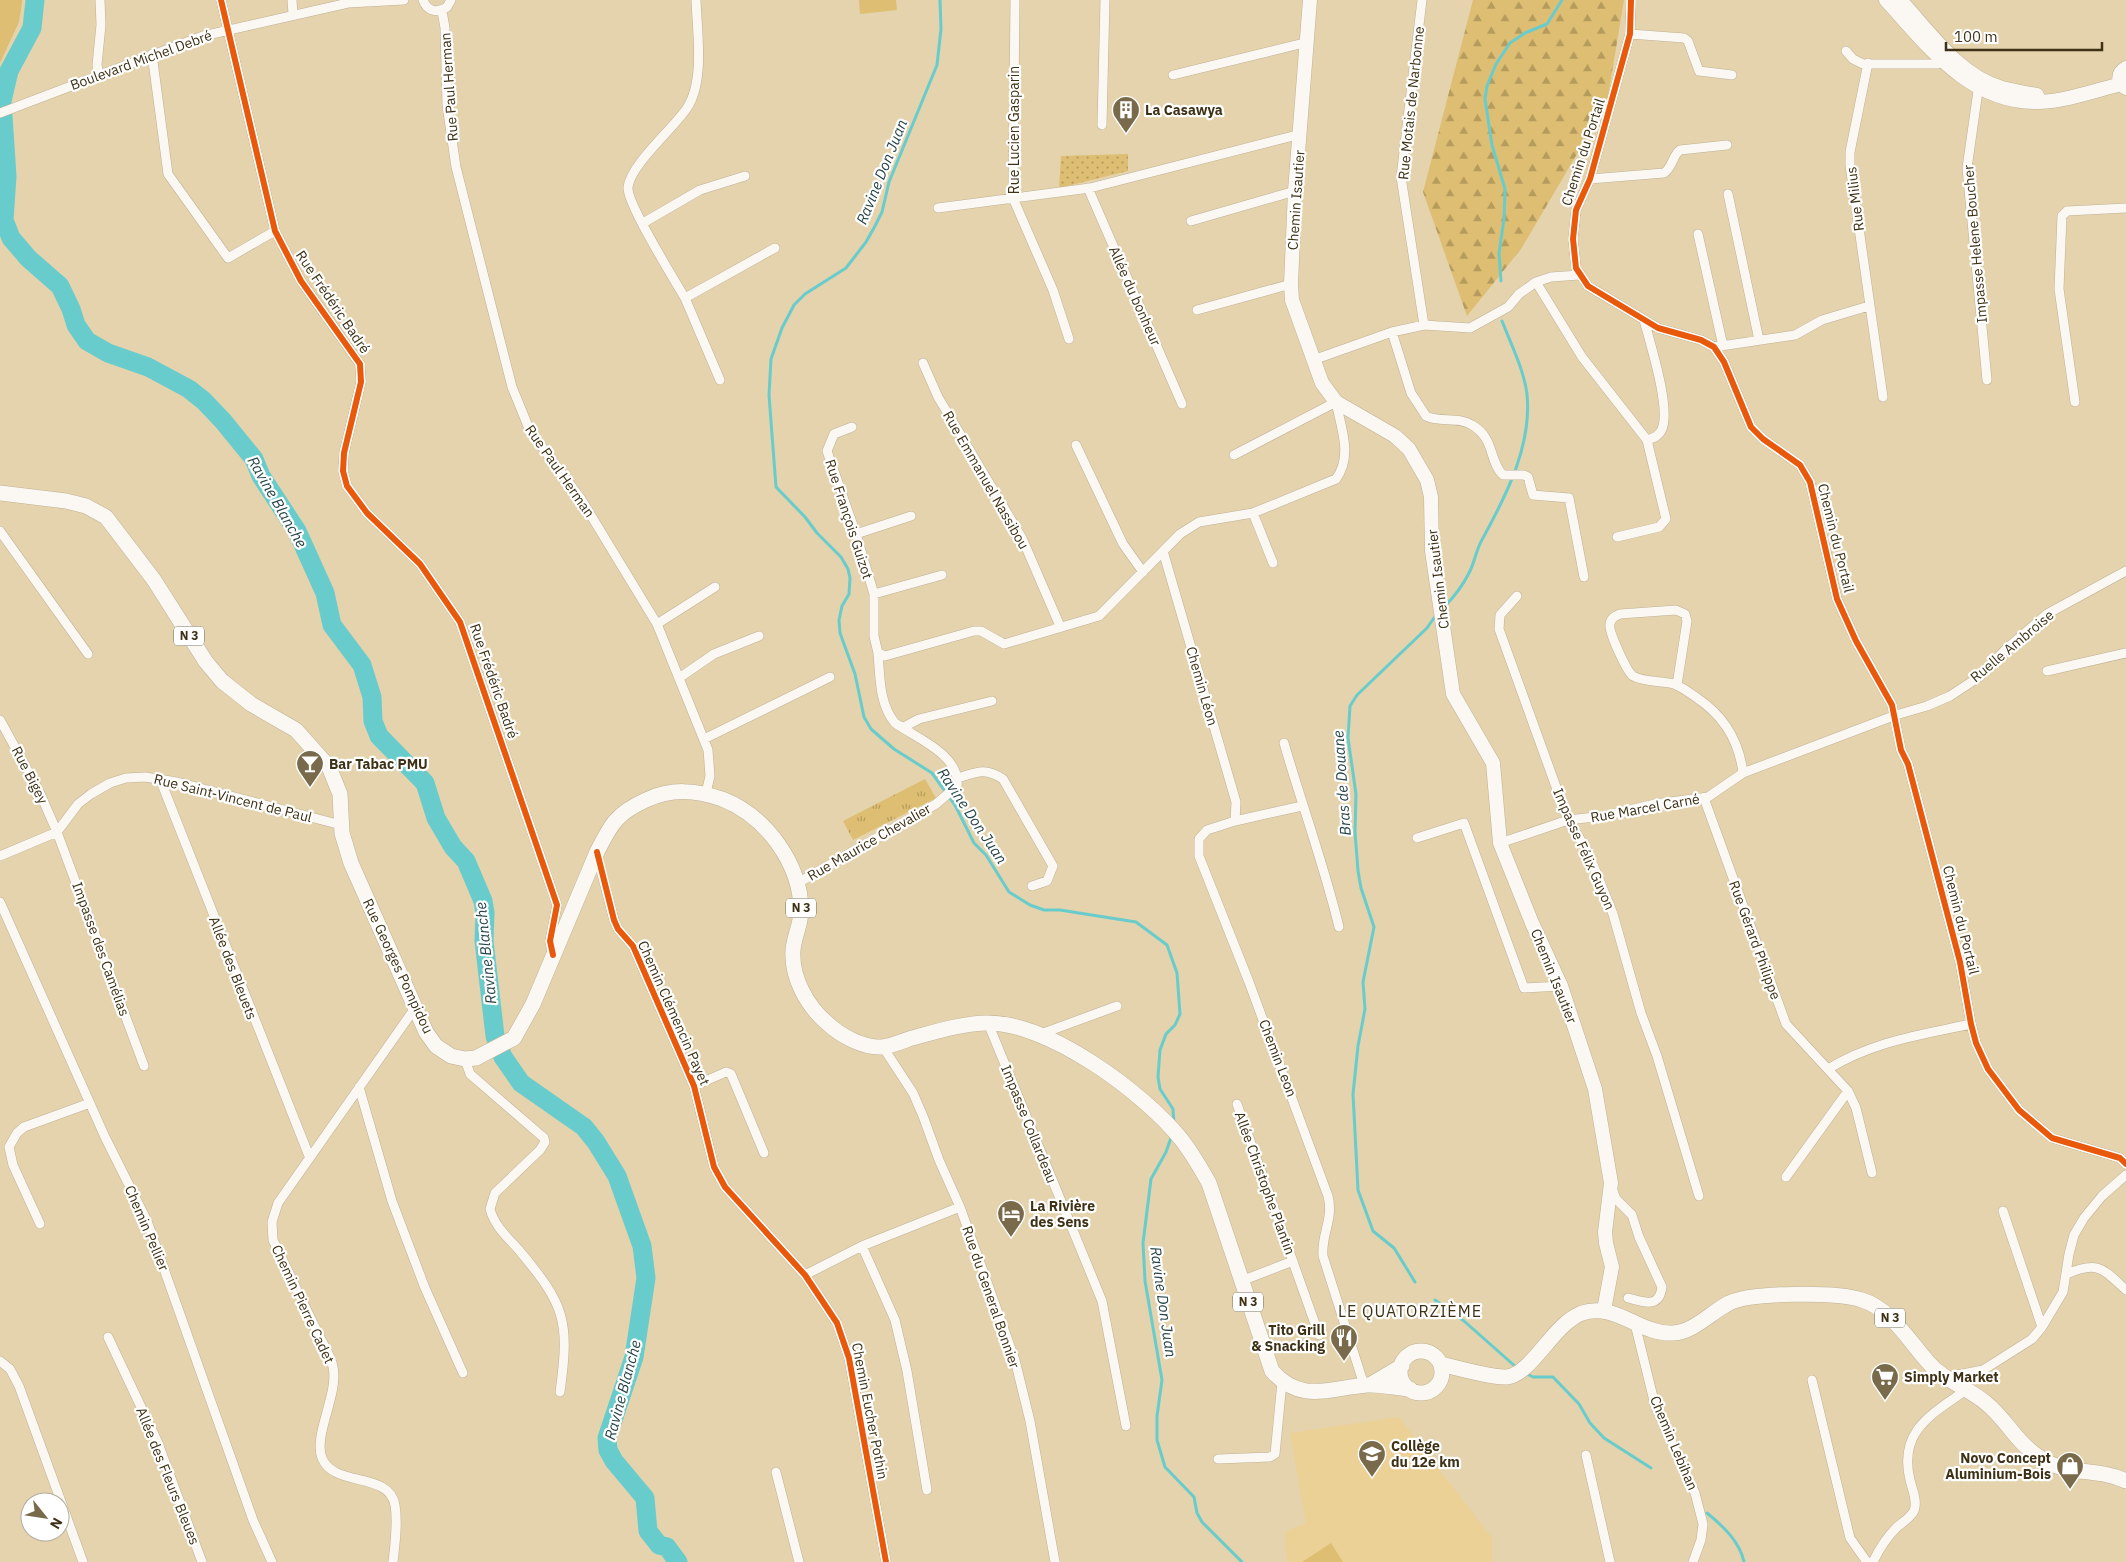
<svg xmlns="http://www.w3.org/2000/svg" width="2126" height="1562" font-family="'IBM Plex Sans',sans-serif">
<defs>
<pattern id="grass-dots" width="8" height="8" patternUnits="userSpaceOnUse" patternTransform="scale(1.25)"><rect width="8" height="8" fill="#debe72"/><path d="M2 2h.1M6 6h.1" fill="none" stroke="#b59b5c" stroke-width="1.8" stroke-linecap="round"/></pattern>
<pattern id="forest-firs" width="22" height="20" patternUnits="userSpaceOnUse" patternTransform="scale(1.25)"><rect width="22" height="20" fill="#debe72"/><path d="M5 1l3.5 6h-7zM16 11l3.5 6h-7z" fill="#b59b5c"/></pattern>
<pattern id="park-tufts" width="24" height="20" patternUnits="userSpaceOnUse" patternTransform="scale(1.25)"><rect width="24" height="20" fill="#debe72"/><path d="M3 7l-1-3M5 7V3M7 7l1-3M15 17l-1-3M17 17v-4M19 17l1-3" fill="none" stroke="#b59b5c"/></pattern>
</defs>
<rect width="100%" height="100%" fill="#e4d3ad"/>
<path fill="#ecd196" d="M1399,1417L1492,1538V1562H1287L1285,1532L1306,1523L1290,1433Z"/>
<path fill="url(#grass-dots)" d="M1128,154V171L1059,188L1061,156Z"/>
<path fill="url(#forest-firs)" d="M1473,0H1624L1607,103L1521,249L1467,316L1423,192Z"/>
<path fill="url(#park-tufts)" d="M925,779L936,798L853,840L843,821Z"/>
<path fill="#debe72" d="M0,0H22V3L19,22L0,63Z
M859,0H896L897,10L860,14Z
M1331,1543L1343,1562H1302Z"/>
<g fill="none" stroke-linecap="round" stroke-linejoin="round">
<path stroke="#69cccc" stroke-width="3" d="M940,0L941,29L937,65L889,182L882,212L875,226L866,242L846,268L805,294L794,305L782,328L771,359L769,395L776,487L805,517L817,533L841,557L848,569L850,578L849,594L842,606L839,620L840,633L855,674L864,717L871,729L894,749L932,773L955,805L974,843L986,855L1009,892L1030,905L1044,910H1060L1136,922L1167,945L1177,973L1180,1014L1175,1025L1166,1034L1160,1050L1158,1077L1160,1089L1173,1109L1174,1124
M1501,281L1499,253L1504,219L1505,189L1492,145L1485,99L1487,86L1496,64L1510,43L1525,33L1547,24L1562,0
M1444,607C1453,598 1463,585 1469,573C1475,562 1476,549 1483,538C1507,494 1532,445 1527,394C1524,370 1511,344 1502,321
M1172,1135L1166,1152L1151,1179L1143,1243L1145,1281L1162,1380L1157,1416V1440L1165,1467L1194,1497L1197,1513L1202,1522L1242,1562
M1415,1282L1394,1248L1373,1231L1358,1190L1353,1094L1358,1046L1365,1009L1363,982L1374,927L1361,888L1358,871L1355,832L1356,794L1348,738L1350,706L1357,695L1427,628L1436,615
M1435,1300L1464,1321L1516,1367
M1525,1373L1533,1377H1553L1579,1404L1590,1423L1604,1438L1651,1468
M1707,1513C1723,1526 1740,1542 1744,1562"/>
<path stroke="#69cccc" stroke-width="19" d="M35,0L32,28L9,71L2,101L7,176L4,220L11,238L28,258L60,286L71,309L76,325L87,341L108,353L148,367L189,389L204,401L223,421L254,459L261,476L297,531L325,593L332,625L362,665L372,697L373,721L379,736L425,783L436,818L453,847L466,861L483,901L485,913L484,941L495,1036L503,1057L521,1083L584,1127L596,1142L617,1176L642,1246L646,1278L634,1357L607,1438L608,1450L614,1461L645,1498L648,1531L659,1545L667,1547L678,1562"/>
<defs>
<path id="minor" d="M221,0L275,231L301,281L360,364L361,382L344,453L343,471L347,486L367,513L420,564L460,622L557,905L550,941L552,954
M292,0L293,14
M423,0C427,11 437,14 447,7L451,0
M696,0C697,31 705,81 687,108C673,129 631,164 628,187C626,202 675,281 685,298L775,248
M1015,0L1013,198L1053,290L1069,339
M1422,0L1401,177L1424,325
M1631,0L1630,34L1590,179L1576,210L1573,239L1576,268L1588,286L1658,328L1701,340L1714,347L1724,362L1751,427L1763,439L1800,465L1810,482L1837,599L1856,641L1892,705L1901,750L1908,764L1960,962L1971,1024L1976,1043L1988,1069L2019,1110L2052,1138L2120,1158L2126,1164
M442,11L445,28L447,105L456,167L512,387L530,431L581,499L657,624L708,750L710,776L706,793
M1630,34L1684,38L1688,41L1699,71L1732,75
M1846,51L1853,59L1863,64H1938L1947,58
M152,54L168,174L228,258L275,231
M1868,63L1850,152V165L1883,397
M99,75L97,65L101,25L100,0
M1173,75L1308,42
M1979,84L1967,168L1987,380
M0,113L203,36L348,3L404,0
M1102,125L1105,0
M1590,179L1664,173C1673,167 1672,156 1680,150L1727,145
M1088,188L1182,404
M1728,194L1759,340
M938,208L1090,188L1301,134
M1191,221L1295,191
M643,223L700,190L745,176
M1698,234L1723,346
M1536,282L1582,357L1647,440L1666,519L1659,527L1617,537
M685,298L720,380
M1197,310L1291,284
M1644,320C1650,343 1671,408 1662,429C1659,436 1654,438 1647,440
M1392,332L1411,393L1426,416C1440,423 1458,416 1472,425C1495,438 1489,462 1503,475H1524L1528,477L1533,495L1569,498L1584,577
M1714,347L1795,335L1822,320L1869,306
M1313,360L1392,332L1424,325L1470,328L1508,307L1519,294L1536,282L1551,277L1579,275
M923,363L938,397L1022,538L1060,626
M2075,402L2059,289L2062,216L2067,211L2126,208
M852,427L834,434L827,451L856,534L874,594L942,575
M1076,445L1123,544L1143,572
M1253,513L1273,563
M0,531L88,654
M856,534L911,516
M1163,551L1236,802L1235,821
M874,594V636L878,653L885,656L974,631H981L1004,644L1099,616L1180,534L1199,522L1253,513L1336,479C1353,456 1341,428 1336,402L1234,455
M1517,596L1500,615L1499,629L1568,820L1588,852L1613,914L1641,1013L1657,1056L1699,1196
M657,624L715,587
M2047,671L2126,653
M679,678L714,654L759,636
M1677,685L1687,621L1685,614L1676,610L1620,614C1615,616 1611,618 1610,624C1608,631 1627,672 1633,676C1643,682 1662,681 1674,684C1682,687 1690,693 1697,698C1724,716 1739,740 1743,773
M0,720L39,791L57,832L144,1066
M902,728L919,719L992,701
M704,739L830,677
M1284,743C1302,805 1324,865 1339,927
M958,778C977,772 985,767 1003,779L1053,866L1047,881L1032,886
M160,779L309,1156
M1704,798L1786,1024L1848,1091L1856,1108L1872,1173
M1302,806L1235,821L1207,830L1199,839V856L1249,982L1328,1196C1334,1219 1321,1234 1323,1256L1364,1385
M1417,838L1464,823L1524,988L1561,986
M1500,843L1568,820L1604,816L1655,804L1708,797L1743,773L1896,715L1927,706L1950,696L1979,677L2005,650L2047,614L2126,571
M597,855L614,920L618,929L633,946L694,1086L714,1167L725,1187L805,1275L837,1323L849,1358L886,1562
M0,856L57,832L78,804L91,794L110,783L126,778L145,777L177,782L341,825
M796,884L936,804L957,786C961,755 916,738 895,723C879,704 880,676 878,653
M0,902L105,1137L147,1221L253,1520L272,1562
M988,1023L1102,1301L1126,1426
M1038,1035L1117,1006
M883,1047L913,1093L923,1116L939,1160L960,1207L1015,1360L1030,1421L1055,1562
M465,1059L470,1074L544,1138L545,1142L540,1150L495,1193L490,1209C494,1225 507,1237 518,1249C565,1305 570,1320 560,1392
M1828,1069C1874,1041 1920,1035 1971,1024
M694,1086L726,1072L731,1074L764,1153
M359,1087L392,1201L425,1288L463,1373
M1237,1104L1319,1335
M1786,1177L1848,1091
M1612,1188L1616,1199L1632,1215L1639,1237L1662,1287C1659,1309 1644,1302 1628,1298
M2003,1211L2042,1327
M40,1224L13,1165L9,1147L17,1133L24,1127L90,1103
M862,1246L895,1320L907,1371L927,1490
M2067,1274C2098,1260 2103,1269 2126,1290
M805,1275L862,1246L960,1207
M1241,1281L1293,1261
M1635,1324L1655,1405L1695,1493L1703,1524L1701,1540L1693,1562
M108,1337L158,1443L202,1562
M0,1361L10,1369L19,1386L83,1562
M1947,1377L1983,1370L2032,1339L2042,1327L2063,1292L2069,1254L2074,1235L2084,1218L2102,1196L2126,1175
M1812,1380L1850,1538L1867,1562
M1586,1455L1610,1562
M1218,1459L1270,1457L1275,1454L1282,1382
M776,1472L799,1562
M393,1562C395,1544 398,1523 395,1505C389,1471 334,1488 322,1458C313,1435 339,1394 333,1367C331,1355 321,1341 316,1329C301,1299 287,1269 273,1240L272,1222L278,1203L415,1008
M1873,1562C1879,1549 1887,1537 1897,1527C1903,1522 1910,1518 1914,1511C1918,1501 1912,1489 1910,1480C1898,1431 1932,1414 1966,1390"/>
<path id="secondary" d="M1310,0L1295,191L1291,284L1292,300L1322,383L1336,402L1395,436L1409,449L1427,480L1431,497L1432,551L1453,694L1493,763L1500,843L1532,923L1561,986L1595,1089L1611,1183L1605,1232L1606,1243L1612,1267L1604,1310
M1886,0C1928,46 1970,104 2039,102C2066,101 2094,91 2121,84
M1900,0C1929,31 1959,76 2002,88C2013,91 2025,93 2037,95
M2126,68C2117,73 2117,83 2126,88"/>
<path id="primary" d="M0,493L66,501L86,506L106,517L154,580L206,662L222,681L251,704L296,730L329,767L340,794L342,833L351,863L426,1032L436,1046L451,1056L465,1059L476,1058L514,1038L533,1004L597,852C611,824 617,813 646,800C672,788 695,790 722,799C766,816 801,864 801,911C801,924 794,937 793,950C791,977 807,1006 827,1023C841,1036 863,1048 882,1047C892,1046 903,1041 912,1038C935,1032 960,1024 985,1023C1047,1021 1143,1092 1181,1139C1192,1153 1200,1167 1209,1183L1272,1371C1301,1404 1329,1388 1367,1385C1380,1384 1396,1388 1410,1389
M1400 1372a21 21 0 1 1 42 0a21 21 0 1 1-42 0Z
M1441,1364C1456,1368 1493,1378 1507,1377C1532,1374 1553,1324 1582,1313C1616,1302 1640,1335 1673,1333C1694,1332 1710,1313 1729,1303C1752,1292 1837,1292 1862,1300C1891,1309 1909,1341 1928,1362C1943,1380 1968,1388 1986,1403C2006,1419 2017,1443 2039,1457C2067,1477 2097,1467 2126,1481
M1370,1385L1402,1366"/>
</defs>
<use href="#minor" stroke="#bfb194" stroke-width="10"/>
<use href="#secondary" stroke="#bfb194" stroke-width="15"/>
<use href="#primary" stroke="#bfb194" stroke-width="16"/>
<use href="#minor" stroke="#fbf8f3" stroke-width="9"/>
<use href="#secondary" stroke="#fbf8f3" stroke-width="14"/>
<use href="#primary" stroke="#fbf8f3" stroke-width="15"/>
<defs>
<path id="cycleway" d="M221,0L275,231L301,281L360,364L361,382L344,453L343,471L347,486L367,513L420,564L460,622L557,905L550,941L553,955
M1631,0L1630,34L1590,179L1576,210L1573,239L1576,268L1588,286L1658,328L1701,340L1714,347L1724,362L1751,427L1763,439L1800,465L1810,482L1837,599L1856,641L1892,705L1901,750L1908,764L1960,962L1971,1024L1976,1043L1988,1069L2019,1110L2052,1138L2120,1158L2126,1164
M597,852L614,920L618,929L633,946L694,1086L714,1167L725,1187L805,1275L837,1323L849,1358L886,1562"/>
</defs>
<use href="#cycleway" stroke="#fff" stroke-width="9"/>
<use href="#cycleway" stroke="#e8590c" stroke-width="6"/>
</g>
<defs>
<symbol id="building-pin" viewBox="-11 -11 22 30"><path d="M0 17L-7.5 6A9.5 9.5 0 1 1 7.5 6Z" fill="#786a4a" stroke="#fff"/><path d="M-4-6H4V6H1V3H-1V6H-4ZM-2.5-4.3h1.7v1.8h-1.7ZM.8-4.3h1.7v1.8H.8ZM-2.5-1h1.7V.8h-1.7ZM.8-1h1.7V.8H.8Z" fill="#fff"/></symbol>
<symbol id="bar-pin" viewBox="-11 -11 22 30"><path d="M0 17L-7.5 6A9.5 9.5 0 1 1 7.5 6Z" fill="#786a4a" stroke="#fff"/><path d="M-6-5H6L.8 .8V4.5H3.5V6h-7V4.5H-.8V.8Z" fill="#fff"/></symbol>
<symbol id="hotel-pin" viewBox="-11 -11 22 30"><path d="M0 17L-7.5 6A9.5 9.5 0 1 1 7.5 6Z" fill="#786a4a" stroke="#fff"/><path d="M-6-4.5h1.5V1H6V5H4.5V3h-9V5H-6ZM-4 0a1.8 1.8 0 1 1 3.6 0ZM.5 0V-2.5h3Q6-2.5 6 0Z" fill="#fff"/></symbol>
<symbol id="restaurant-pin" viewBox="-11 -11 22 30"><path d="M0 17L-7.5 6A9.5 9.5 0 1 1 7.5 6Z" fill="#786a4a" stroke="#fff"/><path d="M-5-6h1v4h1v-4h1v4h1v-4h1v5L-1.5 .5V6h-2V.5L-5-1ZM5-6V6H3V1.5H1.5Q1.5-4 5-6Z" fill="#fff"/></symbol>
<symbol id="supermarket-pin" viewBox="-11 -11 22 30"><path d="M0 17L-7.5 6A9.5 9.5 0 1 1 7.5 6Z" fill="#786a4a" stroke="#fff"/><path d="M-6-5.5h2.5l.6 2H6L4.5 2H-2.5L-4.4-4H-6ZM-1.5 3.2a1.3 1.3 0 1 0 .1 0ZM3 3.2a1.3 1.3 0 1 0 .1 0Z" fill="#fff"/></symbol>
<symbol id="school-pin" viewBox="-11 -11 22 30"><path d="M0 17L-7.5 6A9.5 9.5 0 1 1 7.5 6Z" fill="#786a4a" stroke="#fff"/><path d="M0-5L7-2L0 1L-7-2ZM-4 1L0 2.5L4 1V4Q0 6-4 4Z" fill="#fff"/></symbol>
<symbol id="shop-pin" viewBox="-11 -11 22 30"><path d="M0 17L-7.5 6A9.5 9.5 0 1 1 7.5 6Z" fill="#786a4a" stroke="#fff"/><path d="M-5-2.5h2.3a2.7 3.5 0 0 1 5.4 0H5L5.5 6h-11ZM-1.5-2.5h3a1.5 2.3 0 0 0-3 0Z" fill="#fff"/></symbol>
</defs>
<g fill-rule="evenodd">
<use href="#building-pin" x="1110" y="94" width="32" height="43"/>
<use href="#bar-pin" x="294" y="748" width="32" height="43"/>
<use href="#hotel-pin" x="995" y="1198" width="32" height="43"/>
<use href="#restaurant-pin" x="1328" y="1322" width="32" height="43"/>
<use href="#supermarket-pin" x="1869" y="1361" width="32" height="43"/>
<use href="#school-pin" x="1356" y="1438" width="32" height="43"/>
<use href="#shop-pin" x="2054" y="1450" width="32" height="43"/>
</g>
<g text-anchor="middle" stroke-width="4.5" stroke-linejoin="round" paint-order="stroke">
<g fill="#fff" stroke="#786f5b" stroke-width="1">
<rect x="174" y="626.5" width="30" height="19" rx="4"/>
<rect x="786" y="898.5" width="30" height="19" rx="4"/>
<rect x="1233" y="1292.5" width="30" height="19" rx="4"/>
<rect x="1875" y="1308.5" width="30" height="19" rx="4"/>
</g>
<g font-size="12" font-weight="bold" fill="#3e3115">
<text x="189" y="640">N 3</text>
<text x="801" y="912">N 3</text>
<text x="1248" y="1306">N 3</text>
<text x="1890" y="1322">N 3</text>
</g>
<g font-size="14" fill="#3e3115" stroke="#fff">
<text transform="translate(141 60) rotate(-20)" y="5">Boulevard Michel Debré</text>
<text transform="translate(449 87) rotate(-94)" y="5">Rue Paul Herman</text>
<text transform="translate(1411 103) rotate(-84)" y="5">Rue Motais de Narbonne</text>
<text transform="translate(1014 130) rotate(-90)" y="5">Rue Lucien Gasparin</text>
<text transform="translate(1583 152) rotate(-72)" y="5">Chemin du Portail</text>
<text transform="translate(1855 199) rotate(-97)" y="5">Rue Milius</text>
<text transform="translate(1296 200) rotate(-86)" y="5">Chemin Isautier</text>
<text transform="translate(1975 244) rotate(-95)" y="5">Impasse Helene Boucher</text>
<text transform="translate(1135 296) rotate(66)" y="5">Allée du bonheur</text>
<text transform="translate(333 302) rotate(56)" y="5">Rue Frédéric Badré</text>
<text transform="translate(560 471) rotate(55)" y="5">Rue Paul Herman</text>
<text transform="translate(986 480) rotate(60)" y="5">Rue Emmanuel Nassibou</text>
<text transform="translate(849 519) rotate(72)" y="5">Rue François Guizot</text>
<text transform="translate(1836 538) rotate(76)" y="5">Chemin du Portail</text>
<text transform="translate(1438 579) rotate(-97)" y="5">Chemin Isautier</text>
<text transform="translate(2012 646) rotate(-40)" y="5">Ruelle Ambroise</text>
<text transform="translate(494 681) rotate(71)" y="5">Rue Frédéric Badré</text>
<text transform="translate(1202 686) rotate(74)" y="5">Chemin Léon</text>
<text transform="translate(30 775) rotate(63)" y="5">Rue Bigey</text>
<text transform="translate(233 798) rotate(14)" y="5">Rue Saint-Vincent de Paul</text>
<text transform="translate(1645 808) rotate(-10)" y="5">Rue Marcel Carné</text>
<text transform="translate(869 842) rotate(-30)" y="5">Rue Maurice Chevalier</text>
<text transform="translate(1584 849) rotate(66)" y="5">Impasse Félix Guyon</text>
<text transform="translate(1961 920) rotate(76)" y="5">Chemin du Portail</text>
<text transform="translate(1755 940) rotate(70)" y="5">Rue Gérard Philippe</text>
<text transform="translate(101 949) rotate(70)" y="5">Impasse des Camélias</text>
<text transform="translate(398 966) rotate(65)" y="5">Rue Georges Pompidou</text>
<text transform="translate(233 968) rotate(69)" y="5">Allée des Bleuets</text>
<text transform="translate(1554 976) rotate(68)" y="5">Chemin Isautier</text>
<text transform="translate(674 1013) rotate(66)" y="5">Chemin Clémencin Payet</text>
<text transform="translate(1278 1058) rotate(69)" y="5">Chemin Leon</text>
<text transform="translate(1029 1124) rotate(68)" y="5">Impasse Collardeau</text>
<text transform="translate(1265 1183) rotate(70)" y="5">Allée Christophe Plantin</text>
<text transform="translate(147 1228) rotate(67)" y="5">Chemin Pellier</text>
<text transform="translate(991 1297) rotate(71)" y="5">Rue du General Bonnier</text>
<text transform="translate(303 1304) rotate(65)" y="5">Chemin Pierre Cadet</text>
<text transform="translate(870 1411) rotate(79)" y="5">Chemin Eucher Pothin</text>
<text transform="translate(1674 1443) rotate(67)" y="5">Chemin Lebihan</text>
<text transform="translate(168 1476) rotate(68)" y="5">Allée des Fleurs Bleues</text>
</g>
<g font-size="14" font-weight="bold" fill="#3e3115" stroke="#fff" text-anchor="start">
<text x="1145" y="115">La Casawya</text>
<text x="329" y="769">Bar Tabac PMU</text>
<text x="1030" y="1211">La Rivière<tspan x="1030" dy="16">des Sens</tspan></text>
<text x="1325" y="1335" text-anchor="end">Tito Grill<tspan x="1325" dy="16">&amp; Snacking</tspan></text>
<text x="1904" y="1382">Simply Market</text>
<text x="1391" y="1451">Collège<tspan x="1391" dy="16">du 12e km</tspan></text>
<text x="2051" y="1463" text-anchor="end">Novo Concept<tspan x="2051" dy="16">Aluminium-Bois</tspan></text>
</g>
<g font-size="15" font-style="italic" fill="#274549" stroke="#fff">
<text transform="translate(882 172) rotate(-68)" y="5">Ravine Don Juan</text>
<text transform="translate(277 502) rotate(60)" y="5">Ravine Blanche</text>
<text transform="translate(1342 783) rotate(-94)" y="5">Bras de Douane</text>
<text transform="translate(972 816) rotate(56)" y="5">Ravine Don Juan</text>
<text transform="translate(486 953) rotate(-96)" y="5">Ravine Blanche</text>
<text transform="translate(1163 1302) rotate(82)" y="5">Ravine Don Juan</text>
<text transform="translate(623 1390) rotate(-75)" y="5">Ravine Blanche</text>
</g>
<g font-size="16" letter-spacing="1" fill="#3e3115" stroke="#fff">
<text x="1410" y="1317">LE QUATORZIÈME</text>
</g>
</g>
<g transform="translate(45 1517) rotate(120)"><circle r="24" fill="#ffffff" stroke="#b2ada1"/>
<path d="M0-4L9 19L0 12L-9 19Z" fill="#786a4a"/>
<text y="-8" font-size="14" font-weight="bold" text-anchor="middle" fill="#3e3115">N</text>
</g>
<path d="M1946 42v8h156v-8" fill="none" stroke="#3e3115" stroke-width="2.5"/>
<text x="1954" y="42" font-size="15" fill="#3e3115" stroke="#ffffff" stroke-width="4" paint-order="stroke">100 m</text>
</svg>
